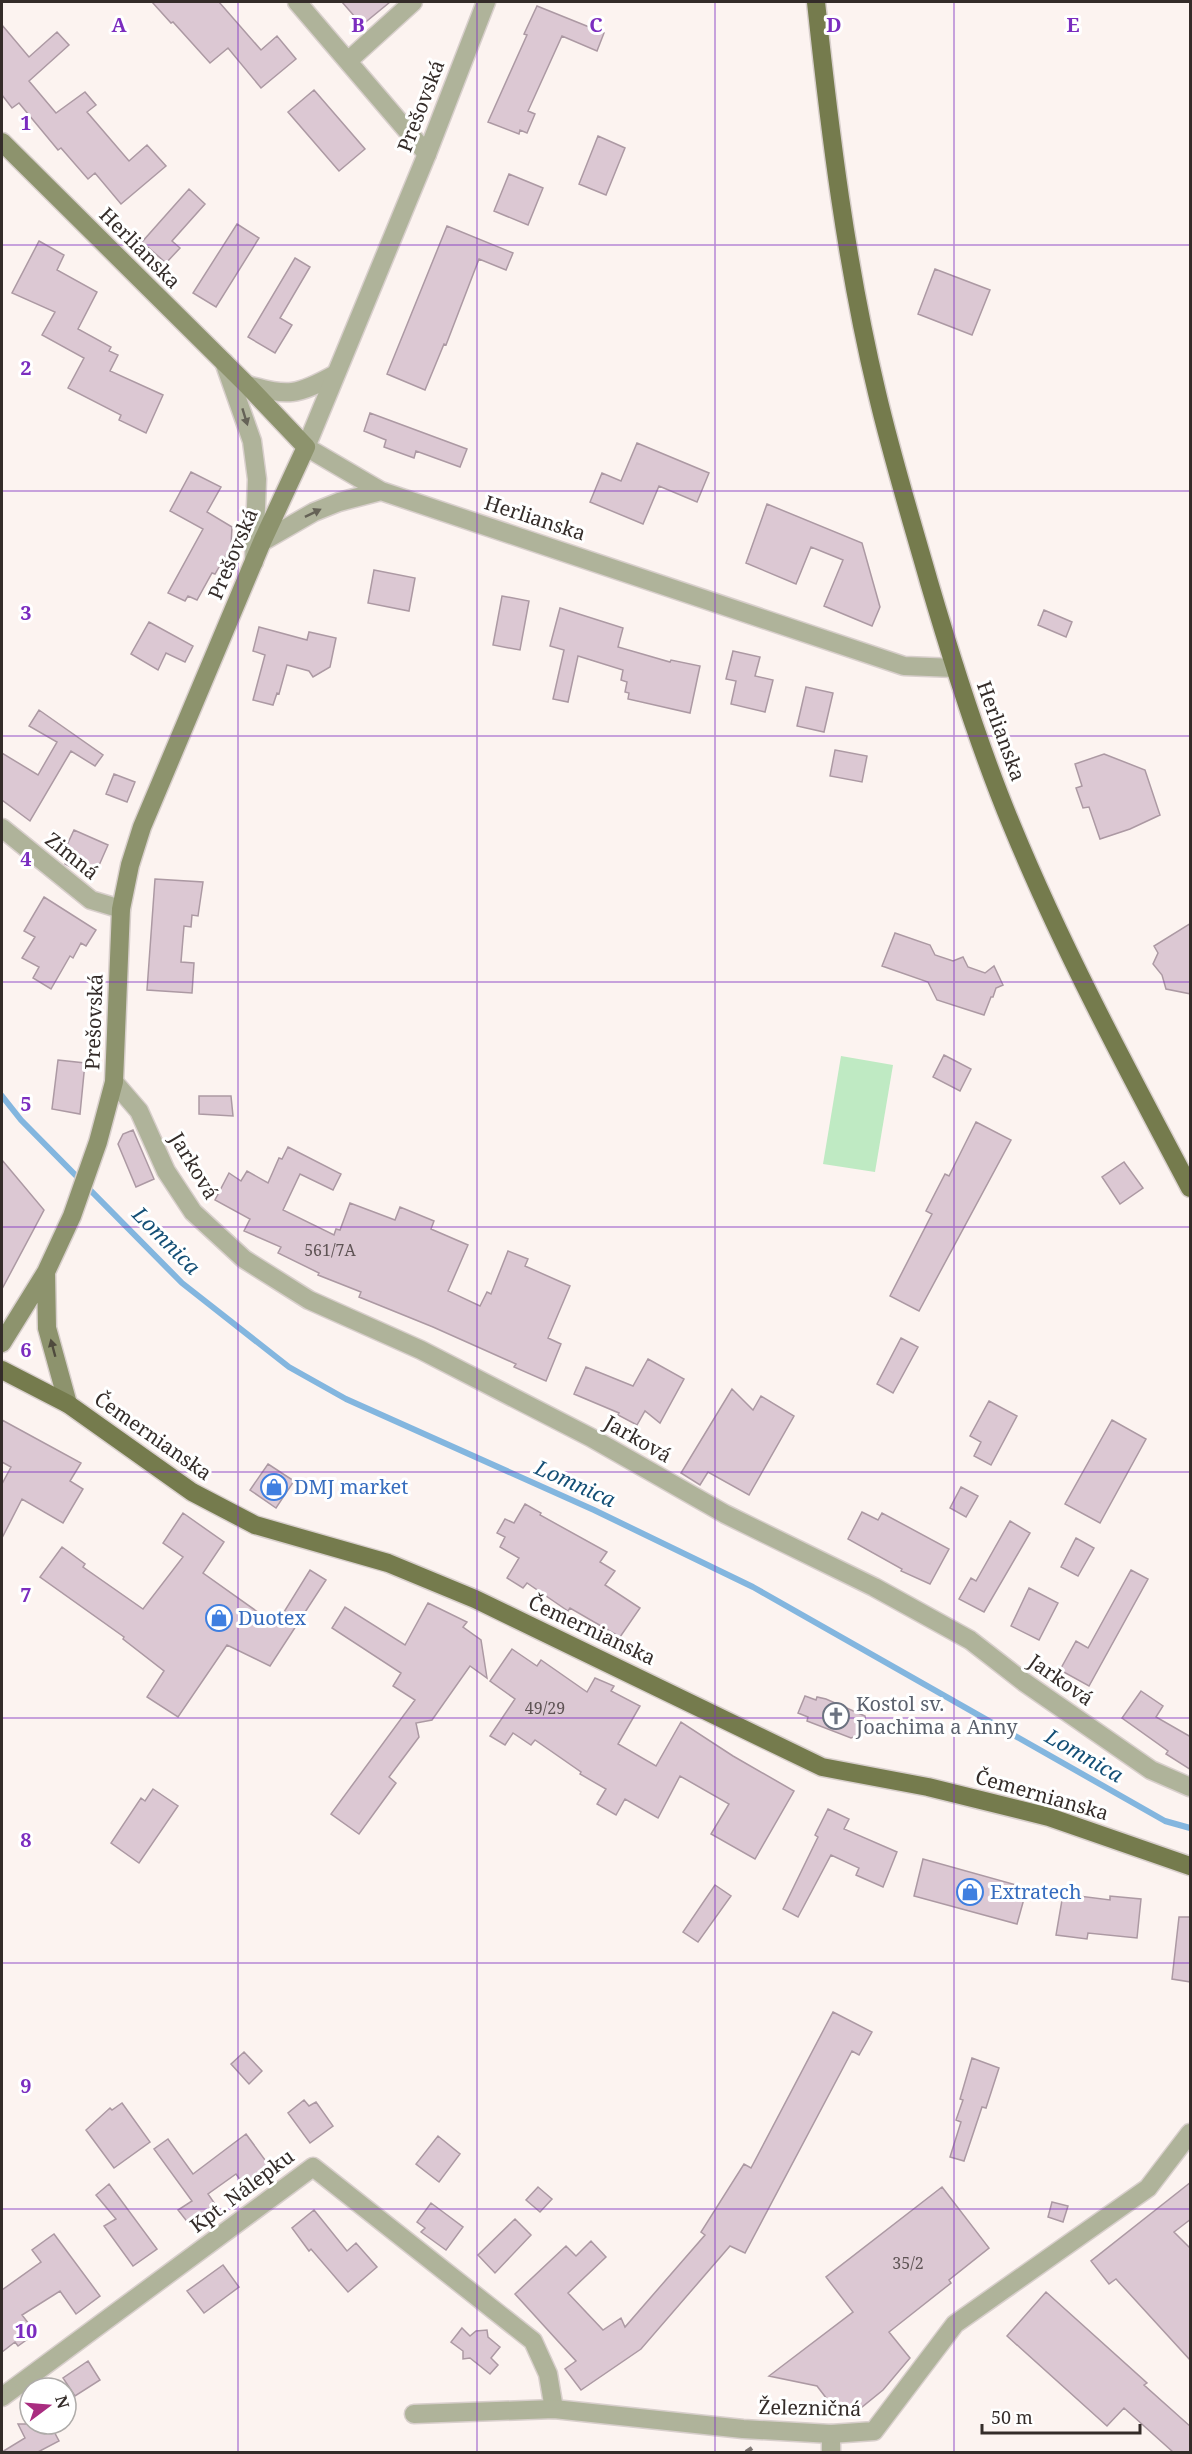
<svg xmlns="http://www.w3.org/2000/svg" width="1192" height="2454" font-family="'Noto Serif',serif">
<rect width="100%" height="100%" fill="#fcf3f0"/>
<path fill="#bfeac3" d="M841,1056L893,1065L875,1172L823,1164Z"/>
<g fill="none" stroke-linecap="round" stroke-linejoin="round">
<path stroke="#83b6df" stroke-width="6" d="M2,1096L21,1120L182,1283L289,1367L346,1399L594,1510L753,1587L1165,1821L1190,1828"/>
</g>
<path fill="#dcc8d3" stroke="#ac99a3" stroke-width="1.5" d="M152,2H219L261,50L277,36L296,59L261,88L228,48L210,63L173,22L171,23Z
M342,2H390L362,25Z
M537,6L604,33L597,51L562,36L528,111L535,114L527,133L520,130L519,134L488,122L527,35L524,34Z
M2,25L29,57L57,32L69,45L29,81L56,113L85,92L96,105L87,112L129,161L147,145L166,166L121,204L95,173L88,179L61,148L58,150L19,103L12,108L2,95Z
M314,90L365,149L339,171L288,112Z
M598,136L625,148L606,195L579,184Z
M509,174L543,188L528,225L494,211Z
M189,189L205,204L172,241L180,248L166,263L142,242Z
M237,224L259,238L216,307L193,293Z
M447,226L513,253L506,270L479,259L446,345L444,344L425,390L387,374Z
M39,241L64,255L57,270L97,292L78,329L111,347L109,351L118,355L110,371L163,395L146,433L119,420L121,415L68,388L84,358L42,335L55,312L12,293Z
M295,258L310,267L280,318L292,325L275,353L248,337Z
M935,269L990,290L972,335L918,314Z
M370,413L467,449L460,467L416,451L414,458L384,447L386,440L364,431Z
M637,443L709,473L697,502L659,486L643,524L590,502L602,473L621,481Z
M191,472L221,487L207,512L232,527L231,546L215,574L212,573L197,600L188,596L185,601L168,593L203,529L170,511Z
M767,504L862,543L880,607L872,626L824,606L843,560L811,547L796,584L746,563Z
M374,570L415,578L409,611L368,603Z
M502,596L529,601L520,650L493,645Z
M560,608L623,628L618,647L670,662L671,660L700,666L690,713L628,699L629,693L625,692L627,682L621,680L623,670L578,656L568,702L553,699L564,650L550,646Z
M1044,610L1072,622L1066,637L1038,625Z
M149,622L193,646L185,662L166,653L158,670L131,654Z
M259,627L307,640L309,632L336,638L330,667L313,677L309,671L287,665L279,694L277,693L273,705L253,700L265,655L253,651Z
M733,651L760,657L755,676L773,680L765,712L731,704L736,681L726,679Z
M806,687L833,693L824,732L797,726Z
M39,710L103,755L95,766L71,751L30,821L2,800V753L38,775L57,742L29,726Z
M835,750L867,756L862,782L830,776Z
M1104,754L1145,770L1160,815L1130,829L1100,839L1089,807L1083,808L1076,788L1082,786L1075,764Z
M114,774L135,782L127,802L106,794Z
M74,830L108,845L93,879L65,864L71,849L66,847Z
M155,879L203,882L198,916L192,915L191,927L184,926L181,962L194,963L192,993L147,990Z
M44,897L96,930L86,946L81,943L73,958L70,956L51,989L33,978L39,967L22,958L35,937L24,931Z
M1191,923V994L1166,989L1162,975L1153,964L1158,953L1154,946Z
M895,933L930,945L935,955L953,961L963,957L968,967L985,973L994,966L1003,985L996,988L993,997H991L984,1015L937,1000L928,982L882,966Z
M944,1055L971,1069L960,1091L933,1077Z
M58,1060L85,1063L80,1114L52,1109Z
M199,1096H231L233,1116L199,1114Z
M976,1122L1011,1140L919,1311L890,1296L932,1214L926,1211L945,1174L949,1176Z
M133,1130L154,1179L136,1187L118,1144L123,1134Z
M288,1147L341,1174L333,1190L300,1174L283,1210L334,1235L336,1229L340,1230L350,1203L395,1220L400,1207L434,1221L431,1229L468,1245L448,1291L480,1306L487,1292L491,1294L508,1251L528,1259L525,1266L570,1286L548,1338L561,1344L546,1381L514,1367L516,1364L433,1327L359,1297L361,1292L318,1275L319,1273L278,1253L281,1247L244,1231L250,1219L215,1200L229,1173L241,1181L247,1171L268,1183L279,1158L282,1159Z
M2,1160L44,1210L2,1289Z
M1124,1162L1143,1188L1120,1204L1102,1177Z
M901,1338L918,1347L893,1393L877,1384Z
M648,1359L684,1379L660,1423L645,1411L637,1425L618,1415L619,1413L574,1394L586,1367L633,1386Z
M732,1389L753,1410L761,1396L794,1416L749,1495L708,1472L700,1485L681,1473Z
M989,1401L1017,1416L991,1465L974,1456L981,1442L970,1436Z
M2,1420L81,1463L70,1481L83,1489L63,1523L22,1499L2,1538V1484L11,1467L2,1462Z
M1112,1420L1146,1439L1100,1523L1065,1504Z
M268,1464L294,1481L276,1508L250,1490Z
M961,1487L978,1496L966,1517L950,1508Z
M525,1504L541,1513L540,1515L607,1552L600,1562L615,1571L605,1585L640,1608L620,1637L570,1608L568,1611L527,1583L523,1588L507,1578L519,1558L500,1547L505,1537L497,1533L505,1519L514,1523Z
M862,1512L878,1520L882,1513L949,1549L930,1584L901,1571L902,1569L848,1539Z
M183,1513L224,1542L203,1573L276,1625L310,1570L326,1580L270,1666L227,1645L178,1717L147,1697L164,1671L123,1639L124,1637L40,1577L62,1547L85,1564L83,1567L143,1609L183,1557L163,1543Z
M1010,1521L1030,1533L984,1612L959,1599L971,1578L976,1581Z
M1076,1538L1094,1548L1078,1576L1061,1567Z
M1131,1570L1148,1579L1089,1686L1060,1670L1076,1641L1088,1648Z
M1029,1588L1058,1603L1039,1640L1011,1626Z
M428,1603L467,1622L463,1627L481,1640L487,1678L470,1666L432,1720L416,1723L419,1737L389,1777L396,1783L359,1834L331,1814L415,1700L393,1686L401,1673L332,1628L345,1607L405,1645Z
M512,1649L537,1666L541,1660L587,1692L595,1678L614,1686L611,1691L640,1706L618,1744L656,1766L681,1722L733,1756L794,1791L755,1859L711,1834L729,1804L680,1776L658,1818L625,1799L616,1815L597,1804L606,1789L580,1774L581,1772L535,1740L531,1745L513,1733L505,1745L490,1736L515,1699L490,1681Z
M1141,1691L1163,1706L1156,1717L1191,1737V1770L1166,1754L1168,1751L1122,1718Z
M805,1696L816,1700L817,1697L826,1699L865,1716L867,1733L851,1738L807,1721L808,1717L798,1713Z
M153,1789L178,1806L139,1863L111,1843L141,1798L145,1801Z
M828,1809L849,1819L844,1829L897,1852L883,1887L856,1875L859,1868L831,1855L798,1917L783,1909L818,1837L815,1835Z
M923,1859L1027,1888L1017,1924L914,1896Z
M715,1885L731,1896L698,1942L683,1932Z
M1063,1894L1110,1900V1896L1141,1899L1137,1938L1088,1933L1087,1939L1056,1935Z
M1179,1917H1191V1982L1172,1979Z
M833,2012L872,2032L859,2055L852,2051L745,2253L730,2246L641,2349L581,2390L565,2369L576,2361L515,2294L566,2246L576,2256L591,2241L606,2257L568,2293L603,2330L621,2318L625,2327L705,2235L701,2232L744,2164L751,2168Z
M244,2052L262,2071L249,2084L231,2064Z
M972,2058L999,2068L986,2108L982,2107L964,2161L950,2157L961,2122L956,2120L963,2100L960,2099Z
M304,2100L309,2106L316,2102L333,2126L310,2143L288,2113Z
M122,2103L150,2142L114,2168L86,2130L110,2108L112,2110Z
M246,2134L268,2164L243,2184L236,2174L208,2194L215,2204L189,2224L178,2210L192,2201L154,2149L168,2139L193,2174Z
M438,2136L460,2154L439,2182L416,2164Z
M1191,2182V2219L1174,2232L1191,2249V2361L1116,2279L1109,2284L1091,2261Z
M109,2184L157,2249L133,2266L104,2226L116,2219L96,2195Z
M538,2187L552,2199L540,2212L526,2200Z
M942,2187L989,2248L949,2280L951,2283L889,2332L910,2358L883,2390L862,2407L840,2416L817,2386L769,2376L853,2312L826,2277Z
M1052,2202L1068,2206L1063,2222L1048,2217Z
M431,2203L463,2227L446,2250L421,2232L425,2228L417,2222Z
M314,2210L347,2251L356,2243L377,2267L348,2292L311,2249L309,2251L292,2228Z
M515,2219L531,2235L495,2273L478,2255Z
M54,2234L100,2296L76,2314L60,2291L22,2315L36,2333L18,2346L15,2342L2,2352V2290L41,2262L32,2250Z
M223,2265L239,2287L204,2313L187,2291Z
M1046,2292L1147,2383L1144,2385L1191,2427V2452H1173L1124,2408L1107,2426L1007,2336Z
M462,2328L470,2336L476,2331L487,2330L488,2337L500,2347L491,2358L498,2365L490,2374L470,2358L463,2359V2351L451,2342Z
M88,2361L100,2380L75,2396L63,2378Z
M18,2424H50L59,2441L38,2452H2L25,2438Z"/>
<g fill="none" stroke-linecap="round" stroke-linejoin="round">
<defs>
<path id="minor" d="M297,2L427,154
M348,61L413,2
M224,362L252,441L257,479L254,562
M247,385C289,396 296,396 334,375
M306,447L381,491L904,666L955,668
M262,542L314,512L339,502L381,491
M2,828L91,900L121,909
M114,1082L139,1111L166,1171L193,1212L244,1259L309,1300L421,1350L590,1437L725,1514L874,1587L970,1640L1024,1682L1151,1770L1190,1787
M2,2397L313,2167L533,2341L548,2374L554,2409
M831,2452V2434"/>
<path id="tertiary" d="M306,447L427,154L486,2
M414,2414L554,2409L743,2429L831,2434L874,2431L955,2324L1148,2188L1190,2133"/>
<path id="secondary" d="M2,142L247,385L306,447L262,542L142,827L130,865L121,909L114,1082L98,1142L72,1216L46,1272L2,1343
M46,1272L47,1328L68,1404"/>
<path id="primary" d="M816,2C830,133 846,264 877,393C892,457 911,519 929,582C953,664 979,747 1012,826C1063,950 1127,1069 1190,1188
M2,1370L68,1404L192,1492L255,1525L388,1563L475,1599L822,1767L928,1787L1049,1817L1190,1866"/>
</defs>
<use href="#minor" stroke="#d8cfcc" stroke-width="21"/>
<use href="#tertiary" stroke="#d8cfcc" stroke-width="21"/>
<use href="#secondary" stroke="#d8cfcc" stroke-width="21"/>
<use href="#primary" stroke="#d8cfcc" stroke-width="21"/>
<use href="#minor" stroke="#afb39a" stroke-width="18"/>
<use href="#tertiary" stroke="#afb39a" stroke-width="18"/>
<use href="#secondary" stroke="#8d936d" stroke-width="18"/>
<use href="#primary" stroke="#757b4d" stroke-width="18"/>
<path stroke="#7f7774" stroke-width="4.5" stroke-dasharray="8 8" stroke-linecap="butt" d="M746,2452L752,2448"/>
</g>
<defs><path id="oneway-solid" d="M-6-.8H1V-3.2L6.5 0L1 3.2V.8H-6Z" transform="scale(1.5)"/></defs>
<g fill="#656256">
<use href="#oneway-solid" transform="translate(245 417) rotate(73)"/>
<use href="#oneway-solid" transform="translate(313 513) rotate(-26)"/>
</g>
<use fill="#4f4b3d" href="#oneway-solid" transform="translate(53 1348) rotate(-105)"/>
<path fill="none" stroke="#7b2cbf" stroke-width="1.5" stroke-opacity="0.55" d="M238,2V2452M477,2V2452M715,2V2452M954,2V2452M2,245H1190M2,491H1190M2,736H1190M2,982H1190M2,1227H1190M2,1472H1190M2,1718H1190M2,1963H1190M2,2209H1190"/>
<defs>
<symbol id="shop-ring" viewBox="-11 -11 22 22"><circle r="9.5" fill="#fff" stroke="#3f7fe0" stroke-width="1.5"/><path d="M-5-2.5h2.3a2.7 3.5 0 0 1 5.4 0H5L5.5 6h-11ZM-1.5-2.5h3a1.5 2.3 0 0 0-3 0Z" fill="#3f7fe0"/></symbol>
<symbol id="church-ring" viewBox="-11 -11 22 22"><circle r="9.5" fill="#fff" stroke="#6b7280" stroke-width="1.5"/><path d="M-1.2-6h2.4v3.5h3.3v2.4h-3.3V6h-2.4V-.1h-3.3v-2.4h3.3Z" fill="#6b7280"/></symbol>
</defs>
<g fill-rule="evenodd">
<use href="#shop-ring" x="259" y="1472" width="30" height="30"/>
<use href="#shop-ring" x="204" y="1603" width="30" height="30"/>
<use href="#church-ring" x="821" y="1701" width="30" height="30"/>
<use href="#shop-ring" x="955" y="1877" width="30" height="30"/>
</g>
<g text-anchor="middle" stroke-width="6" stroke-linejoin="round" paint-order="stroke">
<g font-size="16" fill="#5e5354">
<text x="330" y="1256">561/7A</text>
<text x="545" y="1714">49/29</text>
<text x="908" y="2269">35/2</text>
</g>
<g font-size="20" fill="#342c29" stroke="#fff">
<text transform="translate(421 106) rotate(-69)" y="7">Prešovská</text>
<text transform="translate(140 248) rotate(45)" y="7">Herlianska</text>
<text transform="translate(535 518) rotate(18)" y="7">Herlianska</text>
<text transform="translate(233 554) rotate(-67)" y="7">Prešovská</text>
<text transform="translate(1001 731) rotate(70)" y="7">Herlianska</text>
<text transform="translate(72 856) rotate(39)" y="7">Zimná</text>
<text transform="translate(94 1022) rotate(-88)" y="7">Prešovská</text>
<text transform="translate(194 1166) rotate(59)" y="7">Jarková</text>
<text transform="translate(153 1436) rotate(35)" y="7">Čemernianska</text>
<text transform="translate(638 1439) rotate(30)" y="7">Jarková</text>
<text transform="translate(592 1630) rotate(25)" y="7">Čemernianska</text>
<text transform="translate(1061 1680) rotate(35)" y="7">Jarková</text>
<text transform="translate(1042 1795) rotate(16)" y="7">Čemernianska</text>
<text transform="translate(242 2191) rotate(-37)" y="7">Kpt. Nálepku</text>
<text transform="translate(810 2408) rotate(1)" y="7">Železničná</text>
</g>
<g font-size="20" fill="#366cbe" stroke="#fff" text-anchor="start">
<text x="294" y="1494">DMJ market</text>
<text x="238" y="1625">Duotex</text>
<text x="990" y="1899">Extratech</text>
</g>
<g font-size="20" fill="#5b616d" stroke="#fff" text-anchor="start">
<text x="856" y="1711">Kostol sv.<tspan x="856" dy="23">Joachima a Anny</tspan></text>
</g>
<g font-size="21" font-style="italic" fill="#144f76" stroke="#fff">
<text transform="translate(166 1241) rotate(45)" y="7">Lomnica</text>
<text transform="translate(575 1484) rotate(24)" y="7">Lomnica</text>
<text transform="translate(1084 1756) rotate(30)" y="7">Lomnica</text>
</g>
</g>
<g font-size="20" text-anchor="middle" font-weight="bold" fill="#7b2cbf" stroke="#fff" stroke-width="6" stroke-linejoin="round" paint-order="stroke">
<text x="119" y="32">A</text>
<text x="358" y="32">B</text>
<text x="596" y="32">C</text>
<text x="834" y="32">D</text>
<text x="1073" y="32">E</text>
<text x="26" y="130">1</text>
<text x="26" y="375">2</text>
<text x="26" y="620">3</text>
<text x="26" y="866">4</text>
<text x="26" y="1111">5</text>
<text x="26" y="1357">6</text>
<text x="26" y="1602">7</text>
<text x="26" y="1847">8</text>
<text x="26" y="2093">9</text>
<text x="26" y="2338">10</text>
</g>
<rect width="1192" height="2454" fill="none" stroke="#342c29" stroke-width="6"/>
<g transform="translate(48 2406) rotate(74)"><circle r="28" fill="#ffffff" stroke="#aeaba9" stroke-width="1.5"/>
<path d="M0-4.5L10 22L0 15L-10 22Z" fill="#a92d80"/>
<text y="-9" font-size="16" font-weight="bold" text-anchor="middle" fill="#342c29">N</text>
</g>
<path d="M982 2424v9h158v-9" fill="none" stroke="#342c29" stroke-width="3"/>
<text x="991" y="2424" font-size="18" fill="#342c29" stroke="#ffffff" stroke-width="4.5" paint-order="stroke">50 m</text>
</svg>
